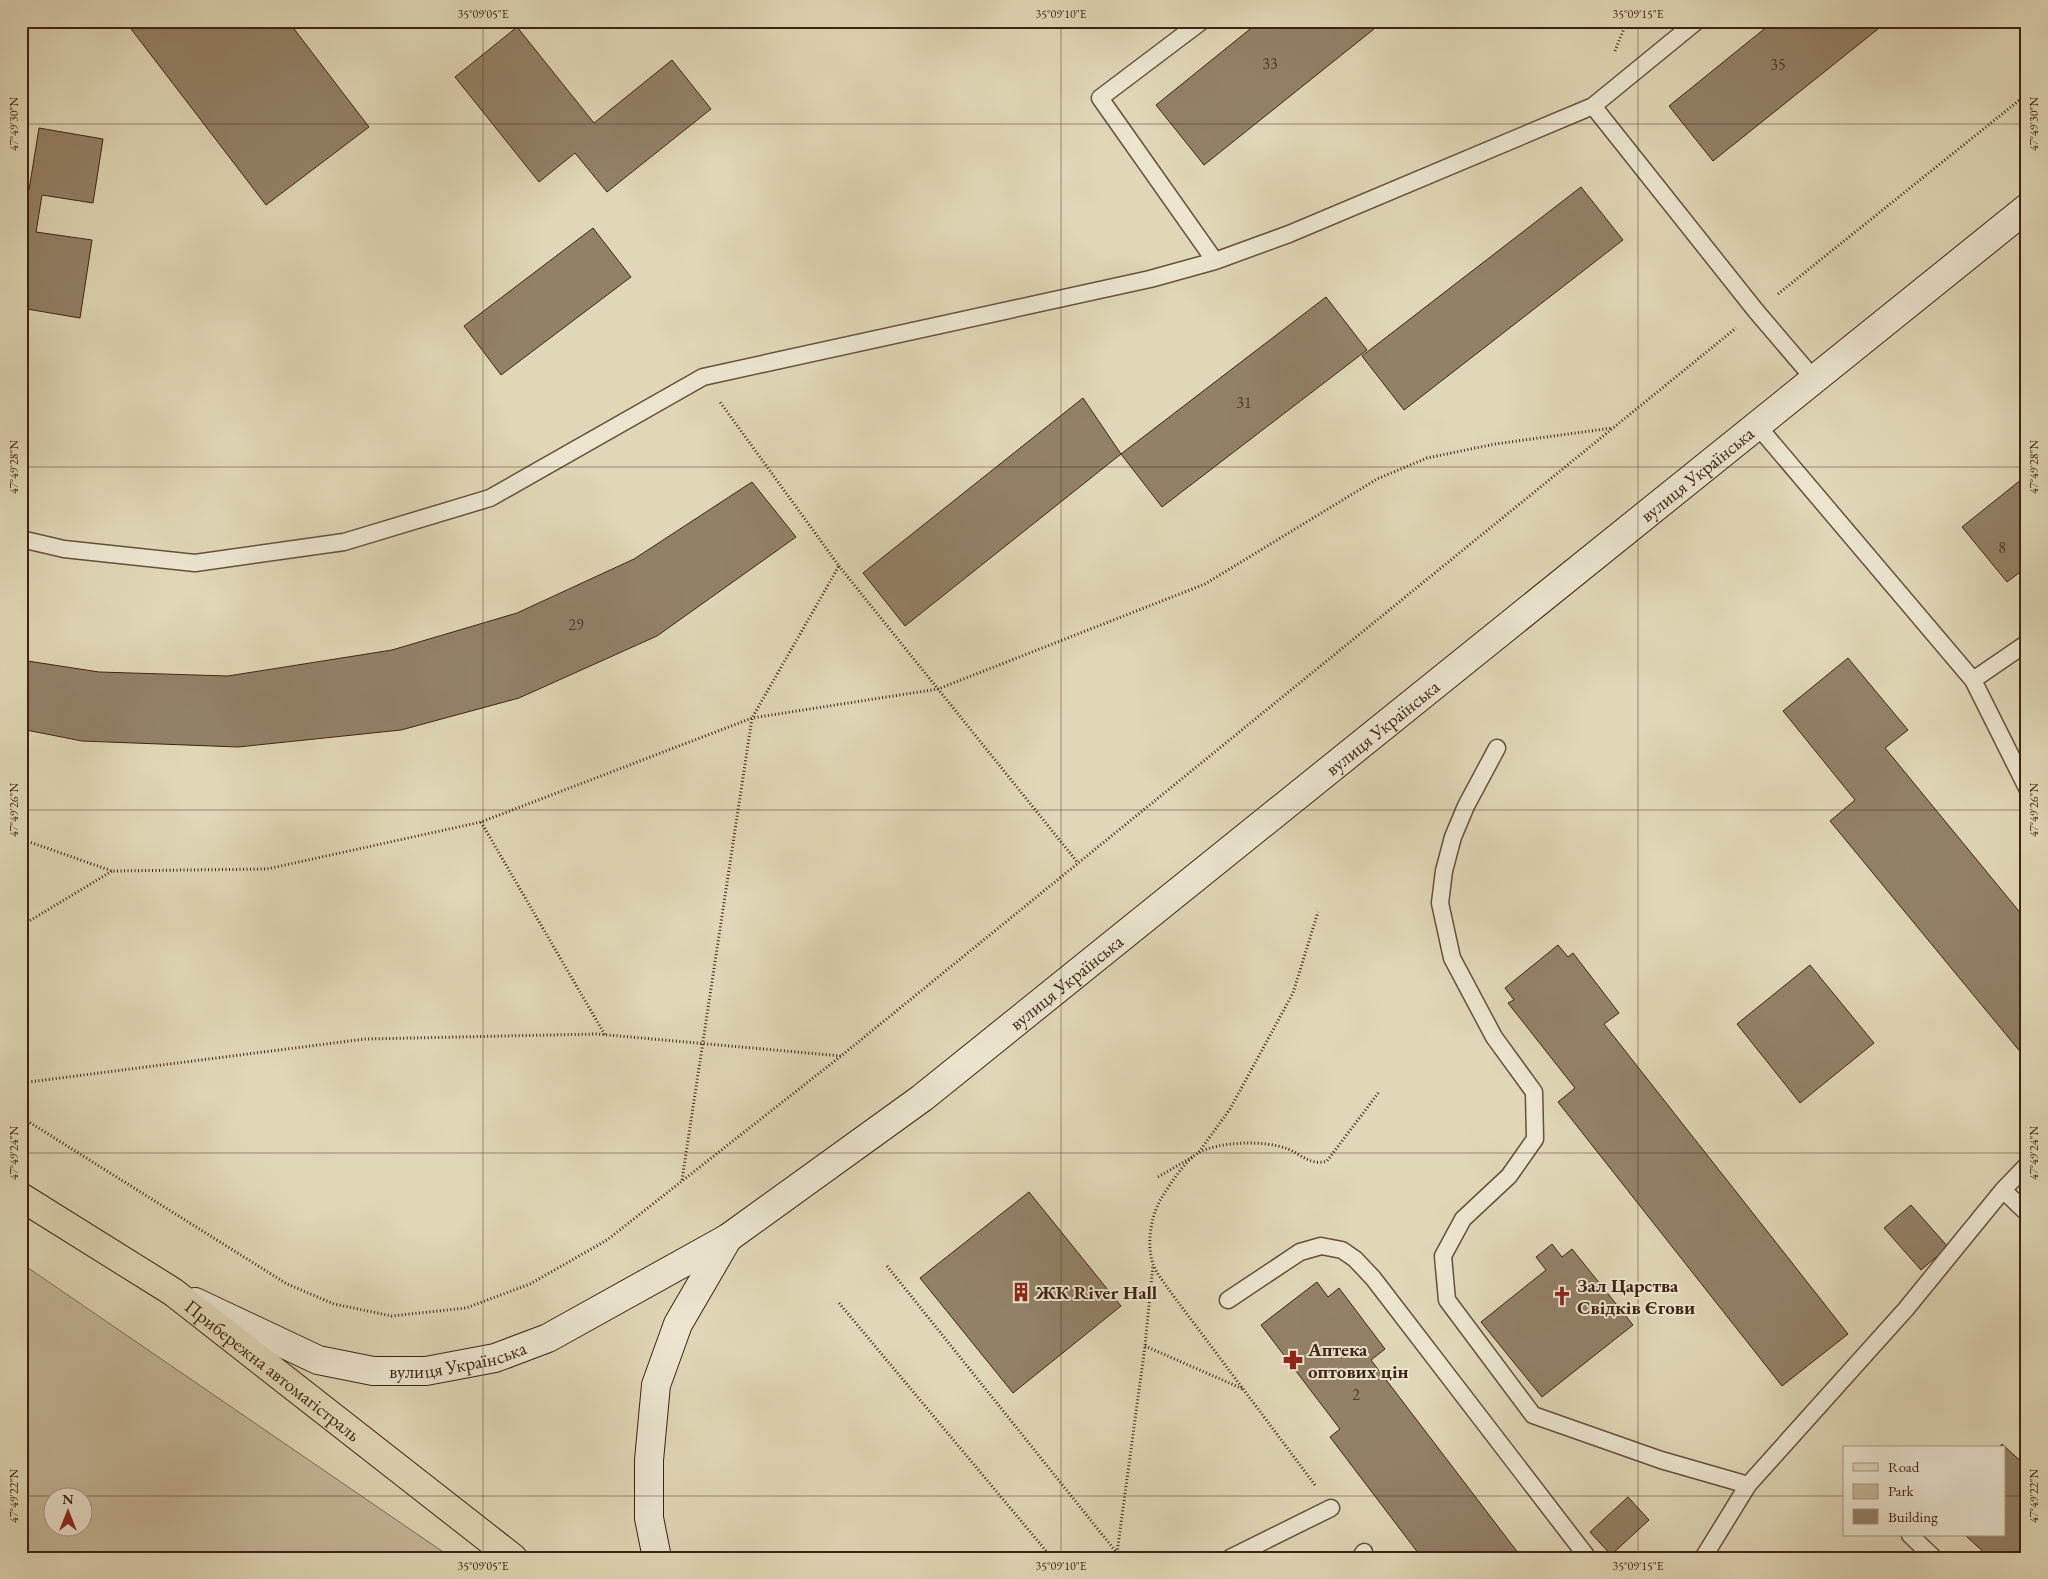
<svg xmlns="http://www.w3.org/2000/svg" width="2048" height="1579" font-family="'EB Garamond',serif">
<rect width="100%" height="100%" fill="#e0d7b6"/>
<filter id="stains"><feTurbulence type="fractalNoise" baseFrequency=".004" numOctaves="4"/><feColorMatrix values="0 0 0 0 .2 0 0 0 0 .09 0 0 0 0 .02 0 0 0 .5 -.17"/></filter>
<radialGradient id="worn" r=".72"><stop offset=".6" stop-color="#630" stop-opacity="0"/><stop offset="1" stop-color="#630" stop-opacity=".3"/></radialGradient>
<path fill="#c5b89a" stroke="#826e56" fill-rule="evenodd" d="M21,1263L452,1558H21ZM52,1496H82V1526H52Z"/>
<path fill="#938167" stroke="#3f2312" d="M125,21H288L369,127L266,205Z
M1260,21H1384L1204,165L1156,105Z
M1774,21H1888L1713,161L1669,106Z
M517,27L594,123L672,60L711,109L607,192L575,153L539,182L455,77Z
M39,128L103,139L93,203L42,195L36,232L92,240L80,318L21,308V189L29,190Z
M1581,187L1623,240L1404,410L1362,356Z
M593,228L631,277L501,375L464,326Z
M1326,297L1367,350L1162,507L1121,454Z
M1083,398L1121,454L905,626L863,573Z
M2027,475V567L2007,582L1962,527Z
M752,482L796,537L657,636L519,698L401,730L238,747L82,741L21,729V660L99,672L228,676L392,650L517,613L634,559Z
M1848,658L1908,730L1885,748L2027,921V1060L1830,821L1855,800L1783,711Z
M1558,945L1568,957L1573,953L1619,1013L1604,1024L1848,1334L1782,1386L1558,1102L1575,1088L1508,1003L1514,1000L1505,988Z
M1810,965L1874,1043L1800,1103L1737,1024Z
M1029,1192L1121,1306L1013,1393L920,1278Z
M1911,1205L1948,1247L1921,1270L1884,1228Z
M1552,1244L1562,1257L1572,1249L1633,1325L1542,1397L1481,1322L1546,1270L1536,1257Z
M1317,1282L1328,1297L1339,1288L1385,1349L1371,1360L1522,1558H1422L1330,1437L1340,1429L1261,1325Z
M2002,1444L2027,1467V1558H1990L1965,1535H2004V1448H1998Z
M1628,1497L1649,1520L1611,1555L1590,1532Z"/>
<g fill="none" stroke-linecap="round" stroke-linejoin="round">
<defs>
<path id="service" d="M1202,21L1100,98L1215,261L1289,234L1593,106L1697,21
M1593,106L1756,311L1814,379
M1756,424L1973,680L2027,788
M21,539L64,549L195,563L344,542L490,498L703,377L1150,279L1215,261
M1973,680L2027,643
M1497,748L1466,806L1453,837L1444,871L1440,903L1452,958L1494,1037L1534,1092L1535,1139L1509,1176L1463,1219L1443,1256L1447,1300L1533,1415L1661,1460L1748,1485
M2003,1190L2027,1213
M1228,1300L1300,1252L1321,1246L1342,1250L1355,1259L1373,1278L1588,1558
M1910,1535L1934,1558
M1230,1558L1331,1508
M1360,1558L1364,1552
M1703,1558L1748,1485L1906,1309L2003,1190L2027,1165"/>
<g id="secondary">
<path id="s1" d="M195,1302L318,1360L373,1371H426L495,1358L548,1338L728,1238L922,1098L2027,208"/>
<path d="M657,1558L649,1518V1460L656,1385L678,1324L728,1238"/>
</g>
<g id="primary">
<path id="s2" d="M21,1197L173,1292L513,1558"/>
</g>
</defs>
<use href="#service" stroke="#67503b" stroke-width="19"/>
<use href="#secondary" stroke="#3f2312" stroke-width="30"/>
<use href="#primary" stroke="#3f2312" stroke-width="30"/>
<path stroke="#3f2312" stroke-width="3" stroke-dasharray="1 2.5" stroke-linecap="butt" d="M1615,51L1627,21
M1778,294L2027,94
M839,566L1078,863
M481,822L605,1035
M21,839L112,871L267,869L481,822L752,718L938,689L1205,584L1377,479L1427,458L1495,444L1612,428
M21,926L112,871
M21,1083L365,1039L597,1034L841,1056
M21,1117L287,1284L334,1304L392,1316L466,1308L530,1284L607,1240L841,1056L1736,328
M1199,1152L1230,1109L1293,993L1318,912
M1158,1177L1194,1156
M682,1180L752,718L839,566L720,402
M887,1266L1121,1558
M839,1303L1052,1558
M1145,1346L1243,1389
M1315,1485L1169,1290C1164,1282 1156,1273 1153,1264C1146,1243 1151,1215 1162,1197C1171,1183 1184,1162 1198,1153C1220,1141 1265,1140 1288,1149C1302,1155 1311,1166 1327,1161L1379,1092
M1117,1553L1145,1346L1153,1265"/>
<use href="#service" stroke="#ebe5d0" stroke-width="16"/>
<use href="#secondary" stroke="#ebe5d0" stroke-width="28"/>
<use href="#primary" stroke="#e0d7b6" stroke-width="28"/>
</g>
<path fill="none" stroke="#3f2312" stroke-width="1" stroke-opacity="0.45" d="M483,21V1558M1061,21V1558M1638,21V1558M21,124H2027M21,467H2027M21,810H2027M21,1153H2027M21,1496H1844M2004,1496H2027"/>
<defs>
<symbol id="building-bare" viewBox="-9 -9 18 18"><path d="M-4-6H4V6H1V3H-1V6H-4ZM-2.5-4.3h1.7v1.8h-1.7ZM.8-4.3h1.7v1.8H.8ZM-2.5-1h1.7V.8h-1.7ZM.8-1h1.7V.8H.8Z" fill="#8f2418" stroke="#ebe5d0" stroke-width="2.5" paint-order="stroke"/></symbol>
<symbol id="church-bare" viewBox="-9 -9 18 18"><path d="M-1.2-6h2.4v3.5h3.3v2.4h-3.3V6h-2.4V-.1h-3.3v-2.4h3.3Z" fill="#8f2418" stroke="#ebe5d0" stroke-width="2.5" paint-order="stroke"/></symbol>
<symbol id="pharmacy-bare" viewBox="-9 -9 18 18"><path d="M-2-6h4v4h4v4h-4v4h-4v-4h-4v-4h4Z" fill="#8f2418" stroke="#ebe5d0" stroke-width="2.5" paint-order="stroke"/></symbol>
</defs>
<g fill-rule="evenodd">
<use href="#building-bare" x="1007" y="1278" width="28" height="28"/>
<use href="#church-bare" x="1548" y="1282" width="28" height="28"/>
<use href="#pharmacy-bare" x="1279" y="1346" width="28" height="28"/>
</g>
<g text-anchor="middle" stroke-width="4" stroke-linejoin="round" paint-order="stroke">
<g font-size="16" fill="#543a27">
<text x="1270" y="69">33</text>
<text x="1778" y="70">35</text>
<text x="1244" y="408">31</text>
<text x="2002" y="553">8</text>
<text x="576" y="630">29</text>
<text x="1356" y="1400">2</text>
</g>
<g font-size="19" fill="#3f2312" stroke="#ebe5d0">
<text dy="7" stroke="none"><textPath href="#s1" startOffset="1812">вулиця Українська</textPath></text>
<text dy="7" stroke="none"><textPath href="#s1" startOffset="1408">вулиця Українська</textPath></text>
<text dy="7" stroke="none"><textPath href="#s1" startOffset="1002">вулиця Українська</textPath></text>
<text dy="7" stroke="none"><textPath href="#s1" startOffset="278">вулиця Українська</textPath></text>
<text dy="7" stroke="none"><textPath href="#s2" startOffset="306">Прибережна автомагістраль</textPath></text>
</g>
<g font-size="19" font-weight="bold" fill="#3f2312" stroke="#ebe5d0" text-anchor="start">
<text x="1577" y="1292">Зал Царства<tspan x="1577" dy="22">Свідків Єгови</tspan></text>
<text x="1036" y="1299">ЖК River Hall</text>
<text x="1308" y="1356">Аптека<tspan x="1308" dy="22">оптових цін</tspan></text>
</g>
</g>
<rect width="2048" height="1579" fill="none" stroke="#e0d7b6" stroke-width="55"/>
<rect x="1843" y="1446" width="162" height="90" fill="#ebe5d0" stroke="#a69784"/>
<rect x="1853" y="1463" width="25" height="8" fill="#e0d7b6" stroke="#a69784"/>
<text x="1888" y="1472" font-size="15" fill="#3f2312">Road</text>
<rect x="1853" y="1484" width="25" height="15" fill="#c5b89a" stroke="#a69784"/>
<text x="1888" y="1496" font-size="15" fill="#3f2312">Park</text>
<rect x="1853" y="1509" width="25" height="15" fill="#938167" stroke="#a69784"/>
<text x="1888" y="1522" font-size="15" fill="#3f2312">Building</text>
<g transform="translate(68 1512)"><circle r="24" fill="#ebe5d0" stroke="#a69784"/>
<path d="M0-4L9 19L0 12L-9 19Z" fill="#8f2418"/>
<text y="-8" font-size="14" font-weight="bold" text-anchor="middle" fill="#3f2312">N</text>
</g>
<rect x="28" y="28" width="1992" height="1524" fill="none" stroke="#3f2312" stroke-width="2"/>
<g font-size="12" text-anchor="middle" fill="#3f2312">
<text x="483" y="18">35°09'05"E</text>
<text x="1061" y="18">35°09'10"E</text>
<text x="1638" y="18">35°09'15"E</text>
<text transform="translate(14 124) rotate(-90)" y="4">47°49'30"N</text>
<text transform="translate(2034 124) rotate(-90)" y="4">47°49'30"N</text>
<text transform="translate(14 467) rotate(-90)" y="4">47°49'28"N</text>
<text transform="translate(2034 467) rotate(-90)" y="4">47°49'28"N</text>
<text transform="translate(14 810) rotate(-90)" y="4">47°49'26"N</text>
<text transform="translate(2034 810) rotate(-90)" y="4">47°49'26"N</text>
<text transform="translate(14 1153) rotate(-90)" y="4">47°49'24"N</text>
<text transform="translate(2034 1153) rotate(-90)" y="4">47°49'24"N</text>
<text transform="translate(14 1496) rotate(-90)" y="4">47°49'22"N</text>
<text transform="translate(2034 1496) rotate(-90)" y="4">47°49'22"N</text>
<text x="483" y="1570">35°09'05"E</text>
<text x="1061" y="1570">35°09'10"E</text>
<text x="1638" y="1570">35°09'15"E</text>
</g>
<rect width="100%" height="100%" filter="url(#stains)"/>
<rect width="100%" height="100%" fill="url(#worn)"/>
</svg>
